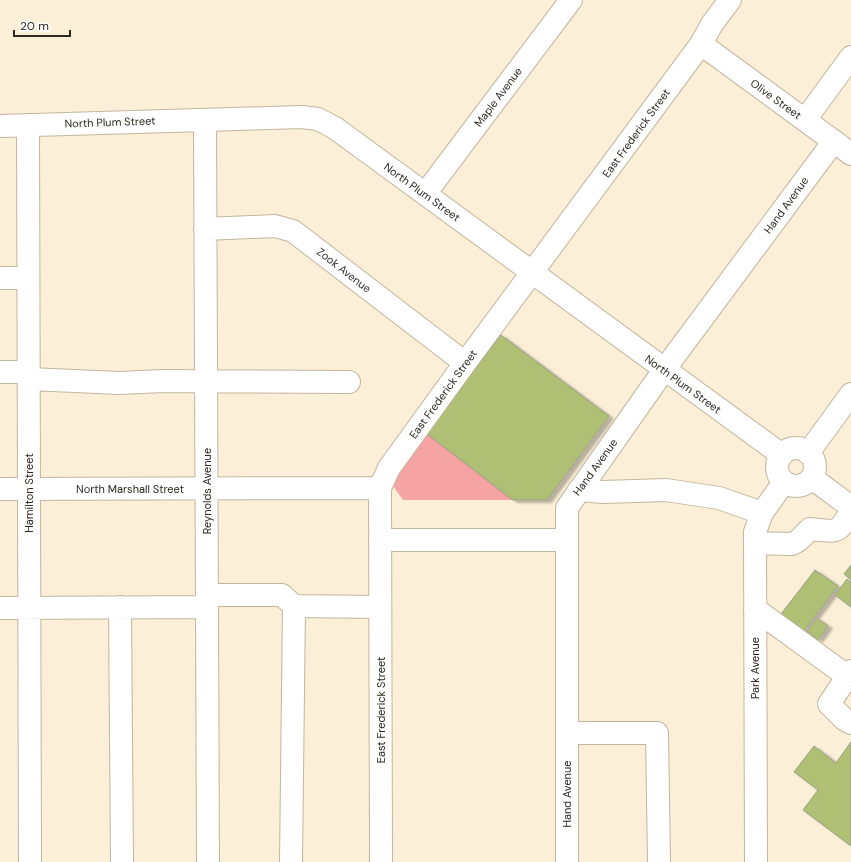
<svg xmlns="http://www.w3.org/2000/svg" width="851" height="862" font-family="'DM Sans',sans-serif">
<defs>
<filter id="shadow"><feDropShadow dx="4.5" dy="2.5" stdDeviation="1" flood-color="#0004"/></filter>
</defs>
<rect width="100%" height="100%" fill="#fbefd7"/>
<path fill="#f6a4a3" d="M426,433L513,500H403L391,483Z"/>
<path fill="#afc074" stroke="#999f87" filter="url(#shadow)" d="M501,335L609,416L547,500H513L426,433Z
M851,565V580L844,574Z
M815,570L838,586L804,631L781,614Z
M847,579L851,582V607L835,595Z
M817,618L828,626L818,640L807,631Z
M851,742V846L803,810L818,790L794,772L814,746L836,763Z"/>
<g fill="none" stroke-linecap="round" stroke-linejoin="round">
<defs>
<path id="minor" d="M701,44L851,154
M205,120L208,862
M805,120L851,57
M28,125L30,862
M0,126L302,117L318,119L335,128L782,455
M425,194L571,0
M205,229L275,226L293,231L465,363
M0,278H28
M0,372H29
M29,379L119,383L164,381L349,382
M777 467a19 19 0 1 1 38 0a19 19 0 1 1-38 0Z
M808,453L851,394
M812,478L851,507
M0,489L380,488
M579,490L603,492L666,490L719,498L762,513
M380,540H566
M755,543L792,544L799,540L810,529C837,531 836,536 851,512
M207,595H282L294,606L380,607
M120,607L122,862
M0,608L207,607
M755,609L847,676
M851,671L829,704L844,719L851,723
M567,733H657L659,862
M291,862L294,606
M381,862L380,488L389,468L465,363L701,44L712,24L730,0
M567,862V508L664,370L834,141
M756,862L755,532L762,513L784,482"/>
</defs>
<use href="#minor" stroke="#c1b69e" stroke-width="24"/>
<use href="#minor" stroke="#fff" stroke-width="22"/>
</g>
<g text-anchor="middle" stroke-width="3.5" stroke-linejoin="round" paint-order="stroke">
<g font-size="11" fill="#2c271e" stroke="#fefefe">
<text transform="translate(498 97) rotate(-53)" y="4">Maple Avenue</text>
<text transform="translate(776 99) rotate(36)" y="4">Olive Street</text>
<text transform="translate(110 122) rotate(-2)" y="4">North Plum Street</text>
<text transform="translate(636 133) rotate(-54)" y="4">East Frederick Street</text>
<text transform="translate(422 192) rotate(36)" y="4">North Plum Street</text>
<text transform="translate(786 205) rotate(-54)" y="4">Hand Avenue</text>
<text transform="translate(344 270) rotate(38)" y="4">Zook Avenue</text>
<text transform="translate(683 384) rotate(36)" y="4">North Plum Street</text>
<text transform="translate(443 394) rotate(-54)" y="4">East Frederick Street</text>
<text transform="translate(595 467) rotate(-54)" y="4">Hand Avenue</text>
<text x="130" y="493">North Marshall Street</text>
<text transform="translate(207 491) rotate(-90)" y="4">Reynolds Avenue</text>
<text transform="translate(29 493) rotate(-90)" y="4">Hamilton Street</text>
<text transform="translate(755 668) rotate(-90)" y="4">Park Avenue</text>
<text transform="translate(381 710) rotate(-90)" y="4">East Frederick Street</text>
<text transform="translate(567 794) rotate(-90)" y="4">Hand Avenue</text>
</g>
</g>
<path d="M14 30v6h56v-6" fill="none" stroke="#2c271e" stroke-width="2"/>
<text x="20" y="30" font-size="12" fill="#2c271e" stroke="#fefefe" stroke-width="3" paint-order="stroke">20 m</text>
</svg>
